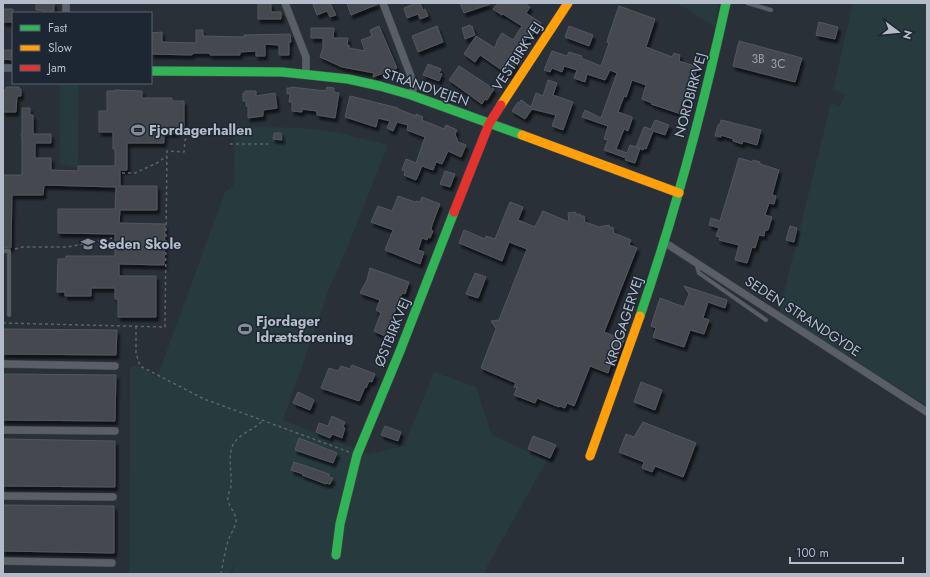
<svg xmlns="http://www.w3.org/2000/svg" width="930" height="577" font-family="Jost,sans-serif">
<defs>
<filter id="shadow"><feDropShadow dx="2.5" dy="4" stdDeviation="1" flood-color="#0009"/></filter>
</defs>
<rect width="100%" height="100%" fill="#2a3038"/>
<path fill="#273a3e" d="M677,3H719L715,27Z
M853,3H927V406L779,313L831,103L840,107L845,94L833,90Z
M60,83H79L78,168L60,164Z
M235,126L301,128L336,132L388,145L346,251L330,286L283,420L369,454L404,446L434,372L476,387L492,435L547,460L483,574H232L236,560L230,574H129L130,367L139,366L157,378L225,192L234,186Z"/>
<path fill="#444950" stroke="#52575f" filter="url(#shadow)" d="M36,3H54V11H51V13H44V11L36,10Z
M258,3H271V12H281V19H258Z
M319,3H330L336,15L330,17L327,11L317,15L313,5Z
M347,3H378V4L351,15Z
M417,3H420L423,10L425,9L428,16L420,19L418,14L407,18L404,8Z
M460,3H490V4L464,13Z
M498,3H524L530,7L526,13L541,23L534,34L531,32L513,60L516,63L509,75L480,55L475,62L464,54L476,36L495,48L497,41L502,33L513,40L522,26L503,14L502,15L493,9Z
M619,6L655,19L646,47L672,57L674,53L680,55L679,61L698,67L681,114L651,104L652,103L642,99L646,85L632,80L626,97L624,96L618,112L632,117V119L628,131L624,129L616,149L627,153L630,145L640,148L635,163L625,160L626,158L604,150L608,140L604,139L608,126L582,117L585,110L601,118L617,73L610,70L605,80L587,74L585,82L574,78L577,70L564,66L562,72L552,68L550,72L544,70L552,51L567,56L569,52L582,56L581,58L601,66L609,43L607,42L609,35Z
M3,9H13V22H3Z
M819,22L838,27L835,39L816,35Z
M470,25L471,27L472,26L475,35L465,39L462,28Z
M379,26L397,68L373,77L374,73L342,67L320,57L323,48V38H311V28H334L333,38H348L347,46L349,45V48L365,51L361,40L372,36L370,30Z
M437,26L443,42L418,52L412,36Z
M569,26L593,35L589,46L565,37Z
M196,30H203V36L244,37V35L290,34L291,42H289V55H279V45L265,44V56H256V51L240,52V55H210V53H193V54L191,55L151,54V33L162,32V42L196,43Z
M739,41L802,58L795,82L733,66Z
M3,50H12V60L3,59Z
M428,64L441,69L439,73L442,74L439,81L423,75Z
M459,66L494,89L487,100L485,99L482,104L449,80Z
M548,80L557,83L553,95L573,102L563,130L552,126L556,115L532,109L525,119L512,111L518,102L519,103L521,100L531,107L536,93L543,96Z
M6,87H19V89H21V96H17L16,112H3V90H6Z
M291,87L326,91L327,87L334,88V92L339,93L335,118L317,115V111L302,109V112L292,111V102H289L290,94H287V88H291Z
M115,90L142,91V98H172V101H184V129H177V133H164V143H127V170H120V186H157V210H120L119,223L165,224L164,265L119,264V276H156V317H118V299H115V288H91V296H65V292H57L58,259H66V256H115V234L58,233V209H115L116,187L44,185L43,195H12L11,248H3V175H22V138L21,134L22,133V108H30V115H33V134H51V143H35V158H51V170L78,171V166H115V149H113V132H99V111H107V91H115Z
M245,91H256V96L275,93L277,108L263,110V116L248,118V106H246V101H243V93H245Z
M350,96L398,108V109L416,116V114L423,117L422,120L444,129L446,125L457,130L455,134L458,142L466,145L461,157L448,151L442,164L436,162L433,170L422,166L416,180L404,175L405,171L402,170L406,159L416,163L425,137L407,130L408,125L397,122L393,131L387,128L390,121L378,118L376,127L345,117Z
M655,120L669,125L665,135L653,131L646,149L644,148L643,150L636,147L644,127L651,129Z
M721,120L761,130L757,145L743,141L742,144L733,141V139L721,135V137L715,136L718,125L720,124Z
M274,133H281L282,140L273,139Z
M739,158L753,162V160L760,162V164L779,170L772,195L776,196L774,204L769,203L765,215L772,217L768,230H765L764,236L759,235L755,248L752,247L747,263L735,260L739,245L719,240L720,237L716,236L719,228L709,225L711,218L720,221Z
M445,171L455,174L450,187L440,184Z
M398,196L415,202L416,201L420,202L422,197L440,204L432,225L431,230L433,231L430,238L428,237L427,240L422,238L418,250L424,252L420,264L385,250L393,230L371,222L378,206L392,211Z
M510,202L523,207L518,220L535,227L543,211L569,222L568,213L576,212V215L580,214L581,216H584L585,222L599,227L609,225L610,228L613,227L614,233L631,240L629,245L637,248L604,332L624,340L614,364L611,363L608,373L590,366L574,406L567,403L565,408L560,406L559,407L537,398L535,403L514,395L517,388L514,387L516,383L481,368L496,329L491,321L499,320L527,249L509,242L502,261L459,243L464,230L485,239L486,236L495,239Z
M790,226L797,228L794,242L786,240Z
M370,268L409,282L405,294L402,293L385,336L374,331L381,313L376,310L380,300L360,293L367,280Z
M475,273L486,277L478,298L466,294Z
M684,286L727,300L725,308L708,302L703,318L709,320L704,334L690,330L684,347L653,337L656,328L651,326L660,298L684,307L689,294Z
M3,329L117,330L116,355L3,354Z
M352,365L375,374L372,382L369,381L366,388L365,387L359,401L321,388L329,368L338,371L341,366L350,369Z
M3,374L116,375L115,421L3,420Z
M641,382L662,390L655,410L634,402Z
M298,392L314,400L310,410L293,403Z
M332,416L345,422L343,427L345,428L342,438L332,434L330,438L316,432L319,423L328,426Z
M643,422L696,443L683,477L655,466L652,472L642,468L644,462L619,452L626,434L634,437Z
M385,426L401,432L398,441L381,435Z
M533,436L556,445L550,458L528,449Z
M299,438L337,453L333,463L295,450Z
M3,439L115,441V487L3,486Z
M294,462L329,474V477L333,478L330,484L326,483V484L302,475L303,474L291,470Z
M3,505L114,506V553L3,551Z"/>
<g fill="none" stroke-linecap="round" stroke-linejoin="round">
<defs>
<path id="lane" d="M747,3L771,10
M3,251H9V315
M696,263L699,273L766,320"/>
<path id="street" d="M66,3V13
M285,3L306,57V73
M383,3L412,79L413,90L411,95
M3,68H13
M664,242L927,412
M3,364L115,366
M3,430L115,431
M3,496L113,497
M3,561L112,563"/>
<path id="fast" d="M151,71L282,72L348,79L380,86L411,95L522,135
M640,316C675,213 703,109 726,3
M336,555L340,524L357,455L400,351L454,212"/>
<path id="slow" d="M501,105L568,3
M522,135L679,193
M590,456L640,316"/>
<path id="jam" d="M454,212L489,124L501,105"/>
</defs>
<use href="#lane" stroke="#484c53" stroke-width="4.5"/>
<use href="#street" stroke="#484c53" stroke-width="8"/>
<use href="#fast" stroke="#484c53" stroke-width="10"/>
<use href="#slow" stroke="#484c53" stroke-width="10"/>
<use href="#jam" stroke="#484c53" stroke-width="10"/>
<path stroke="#5d636a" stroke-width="1.5" stroke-dasharray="3 3" stroke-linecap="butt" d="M230,144H268
M122,173H135L157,163L167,156
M15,249L22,247H68L112,238
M3,323L165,327L167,151L184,152L185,140L192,131
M136,326V353L140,366L204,399L349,452
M221,574C223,564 225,550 228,541C230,534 235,529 236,521C236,513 230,508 228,501C227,496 230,491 231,486C232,473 228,459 232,447C238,433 253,431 262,421"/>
<use href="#lane" stroke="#5a5e66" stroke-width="3.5"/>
<use href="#street" stroke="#5a5e66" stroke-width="7"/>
<use href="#fast" stroke="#30b455" stroke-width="9"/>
<use href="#slow" stroke="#ff9f0a" stroke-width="9"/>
<use href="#jam" stroke="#e5322d" stroke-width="9"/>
</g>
<defs>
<symbol id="stadium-bare" viewBox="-9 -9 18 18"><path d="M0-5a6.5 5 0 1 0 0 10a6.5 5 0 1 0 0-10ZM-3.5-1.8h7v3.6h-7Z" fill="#848b96" stroke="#1d2633" stroke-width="2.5" paint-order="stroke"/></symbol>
<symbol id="school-bare" viewBox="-9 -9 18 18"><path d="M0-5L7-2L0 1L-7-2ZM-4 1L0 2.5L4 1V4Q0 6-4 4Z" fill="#848b96" stroke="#1d2633" stroke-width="2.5" paint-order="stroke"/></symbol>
</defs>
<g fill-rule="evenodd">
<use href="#stadium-bare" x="128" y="120" width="20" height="20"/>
<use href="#school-bare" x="78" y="234" width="20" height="20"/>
<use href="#stadium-bare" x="235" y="319" width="20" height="20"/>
</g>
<g text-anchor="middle" stroke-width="3" stroke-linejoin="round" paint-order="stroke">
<g font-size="12" fill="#989fab">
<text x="758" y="63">3B</text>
<text x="778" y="68">3C</text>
</g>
<g font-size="14" fill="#b4bcc9" stroke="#1d2633">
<text transform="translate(517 56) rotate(-57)" y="5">VESTBIRKVEJ</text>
<text transform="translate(426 87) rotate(19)" y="5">STRANDVEJEN</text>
<text transform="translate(690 95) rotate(-75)" y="5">NORDBIRKVEJ</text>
<text transform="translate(803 316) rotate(33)" y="5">SEDEN STRANDGYDE</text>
<text transform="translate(624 321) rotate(-72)" y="5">KROGAGERVEJ</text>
<text transform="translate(392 332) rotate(-68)" y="5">ØSTBIRKVEJ</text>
</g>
<g font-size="14" font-weight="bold" fill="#b4bcc9" stroke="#1d2633" text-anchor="start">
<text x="149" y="135">Fjordagerhallen</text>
<text x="99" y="249">Seden Skole</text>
<text x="256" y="326">Fjordager<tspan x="256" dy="16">Idrætsforening</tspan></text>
</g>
</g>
<rect width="930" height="577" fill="none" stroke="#b4bcc9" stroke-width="8"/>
<rect x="12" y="12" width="140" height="72" fill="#1d2633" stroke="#59626f"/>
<rect x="20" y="25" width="20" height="6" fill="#30b455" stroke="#59626f"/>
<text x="48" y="32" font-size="12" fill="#b4bcc9">Fast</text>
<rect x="20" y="45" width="20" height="6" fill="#ff9f0a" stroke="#59626f"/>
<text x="48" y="52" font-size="12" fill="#b4bcc9">Slow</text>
<rect x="20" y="65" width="20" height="6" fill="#e5322d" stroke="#59626f"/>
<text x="48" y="72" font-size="12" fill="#b4bcc9">Jam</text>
<g transform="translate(898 32) rotate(106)" stroke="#1d2633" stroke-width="3" paint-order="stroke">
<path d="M0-3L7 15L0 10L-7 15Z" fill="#b4bcc9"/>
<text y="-6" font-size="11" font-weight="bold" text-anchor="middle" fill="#b4bcc9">N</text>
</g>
<path d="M790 557v6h113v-6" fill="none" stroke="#b4bcc9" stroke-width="2"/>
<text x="796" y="557" font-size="12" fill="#b4bcc9" stroke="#1d2633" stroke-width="3" paint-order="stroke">100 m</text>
</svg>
